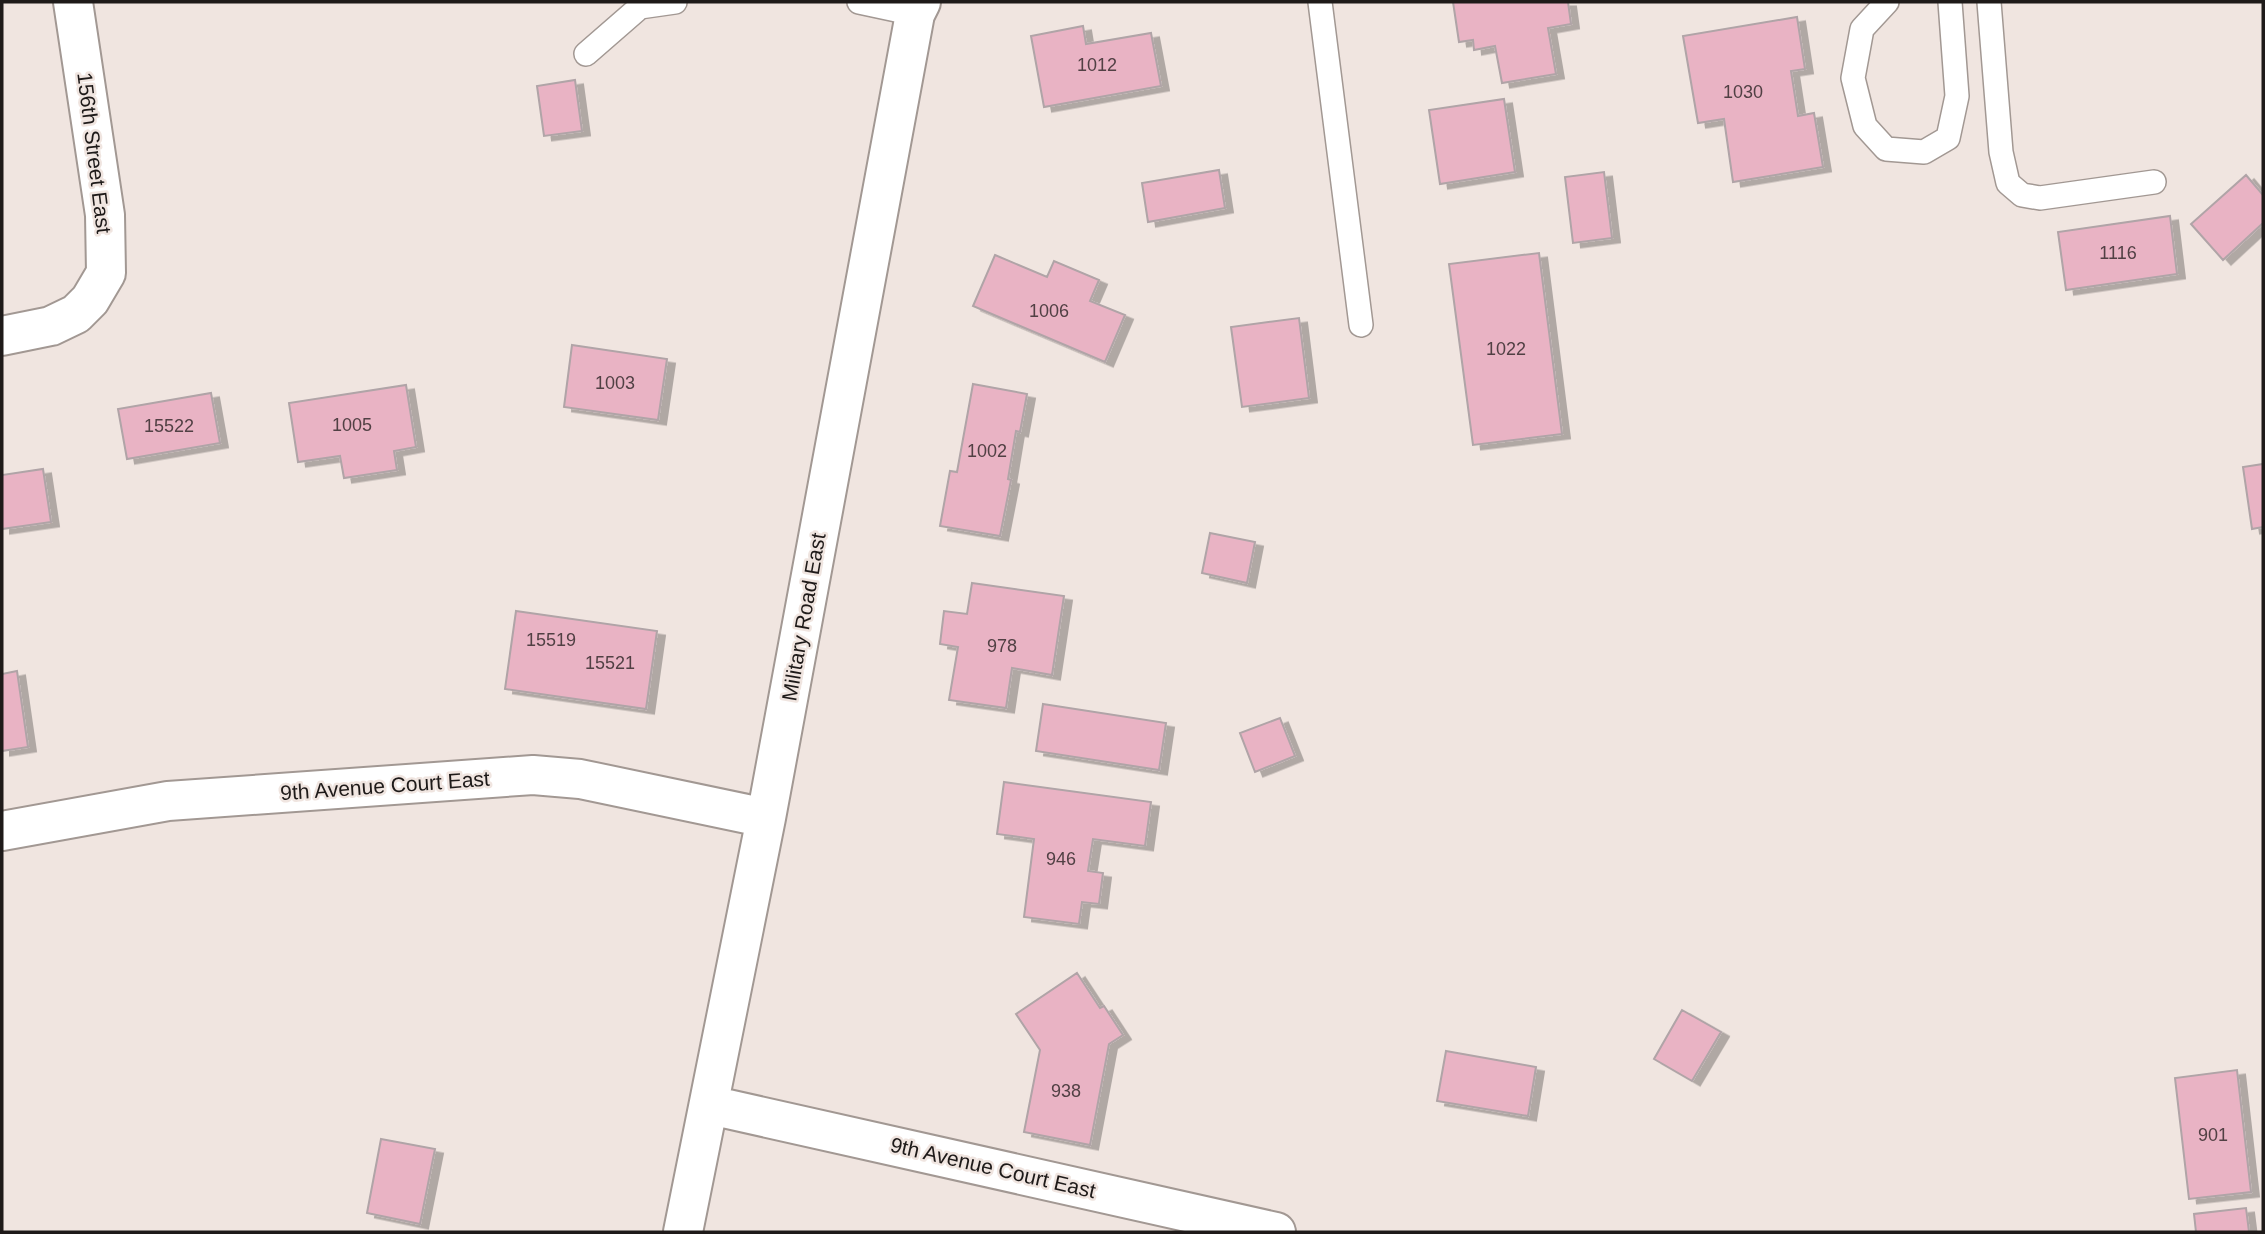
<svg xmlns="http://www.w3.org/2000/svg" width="2265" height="1234" font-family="Arial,sans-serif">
<defs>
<filter id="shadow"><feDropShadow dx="8" dy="4.5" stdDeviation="0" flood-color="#0004"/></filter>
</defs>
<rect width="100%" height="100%" fill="#f0e5e0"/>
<path fill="#e9b3c4" stroke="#b0a4a7" stroke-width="2" filter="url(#shadow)" d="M1453,2H1568L1571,24L1548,28L1556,74L1502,83L1495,46L1474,50L1473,40L1459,42Z
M1797,17L1805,69L1791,71L1798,116L1814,113L1823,167L1733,182L1724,119L1698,123L1683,36Z
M1083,26L1086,44L1151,33L1161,86L1044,107L1031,36Z
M575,80L582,131L544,136L537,86Z
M1504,99L1515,172L1440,184L1429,110Z
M1219,170L1225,208L1148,222L1142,183Z
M1604,172L1612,238L1573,243L1565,177Z
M2246,175L2263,195V223L2223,260L2191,224Z
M2170,216L2177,274L2066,290L2058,232Z
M1539,253L1562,434L1473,445L1449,264Z
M995,255L1047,277L1054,261L1099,280L1090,301L1125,315L1105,362L973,306Z
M1299,318L1309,398L1242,407L1231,327Z
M572,345L667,359L658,420L564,407Z
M973,384L1027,394L1020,432L1016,431L1008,479L1011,480L1000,536L940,526L950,471L957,472Z
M406,385L416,447L394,451L397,470L344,478L340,456L298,462L289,403Z
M211,393L220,443L127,459L118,409Z
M2263,464V527L2252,529L2243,467Z
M43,469L51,522L2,529V475Z
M1210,533L1255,542L1247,583L1202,573Z
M972,583L1064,596L1052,675L1012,668L1006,708L949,700L958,647L940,644L944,611L967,614Z
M516,611L657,631L646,709L505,689Z
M17,671L28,747L2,751V674Z
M1043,704L1166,723L1159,770L1036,751Z
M1280,718L1295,756L1255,772L1240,733Z
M1004,782L1151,802L1145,846L1093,839L1088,871L1103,873L1099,904L1082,902L1079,924L1024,917L1034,839L997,834Z
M1077,973L1100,1008L1104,1006L1123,1035L1109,1044L1090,1145L1024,1132L1040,1050L1016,1014Z
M1682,1010L1721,1032L1692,1081L1654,1059Z
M1446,1051L1536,1067L1528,1116L1437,1101Z
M2237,1070L2251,1192L2189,1199L2175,1078Z
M381,1139L435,1149L420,1224L367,1213Z
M2246,1208L2249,1232H2196L2194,1214Z"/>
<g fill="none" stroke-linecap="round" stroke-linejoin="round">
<defs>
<path id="service" d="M859,2L915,14
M1320,2L1361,325
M1887,2L1862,29L1853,78L1865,126L1886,149L1924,152L1948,138L1957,96L1950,2
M1989,2L2001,152L2008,183L2022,195L2040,198L2154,182
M586,54L640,7L675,2"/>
<path id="minor" d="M2,336L51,326L76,314L90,300L106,273L105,215L73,2
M2,831L168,801L533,775L580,779L766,818
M710,1105L1276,1232
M683,1232L766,818L915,14L921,2"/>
</defs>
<use href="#service" stroke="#a29893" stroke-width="26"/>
<use href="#minor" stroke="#a29893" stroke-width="42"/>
<use href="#service" stroke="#fff" stroke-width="23"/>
<use href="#minor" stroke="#fff" stroke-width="38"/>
</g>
<g text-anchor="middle" stroke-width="5" stroke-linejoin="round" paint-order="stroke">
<g font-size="18" fill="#514044">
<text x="1097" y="71">1012</text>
<text x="1743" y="98">1030</text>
<text x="2118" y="259">1116</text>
<text x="1049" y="317">1006</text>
<text x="1506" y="355">1022</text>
<text x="615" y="389">1003</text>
<text x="352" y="431">1005</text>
<text x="169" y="432">15522</text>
<text x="987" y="457">1002</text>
<text x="551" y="646">15519</text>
<text x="1002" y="652">978</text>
<text x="610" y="669">15521</text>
<text x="1061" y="865">946</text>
<text x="1066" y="1097">938</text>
<text x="2213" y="1141">901</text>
</g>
<g font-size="21" fill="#1e1a19" stroke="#f0e5e0">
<text transform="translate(94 153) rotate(83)" y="7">156th Street East</text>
<text transform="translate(804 617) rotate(-80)" y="7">Military Road East</text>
<text transform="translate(385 786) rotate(-4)" y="7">9th Avenue Court East</text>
<text transform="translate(993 1168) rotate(13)" y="7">9th Avenue Court East</text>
</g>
</g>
<rect width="2265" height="1234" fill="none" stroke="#1e1a19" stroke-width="7"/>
</svg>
